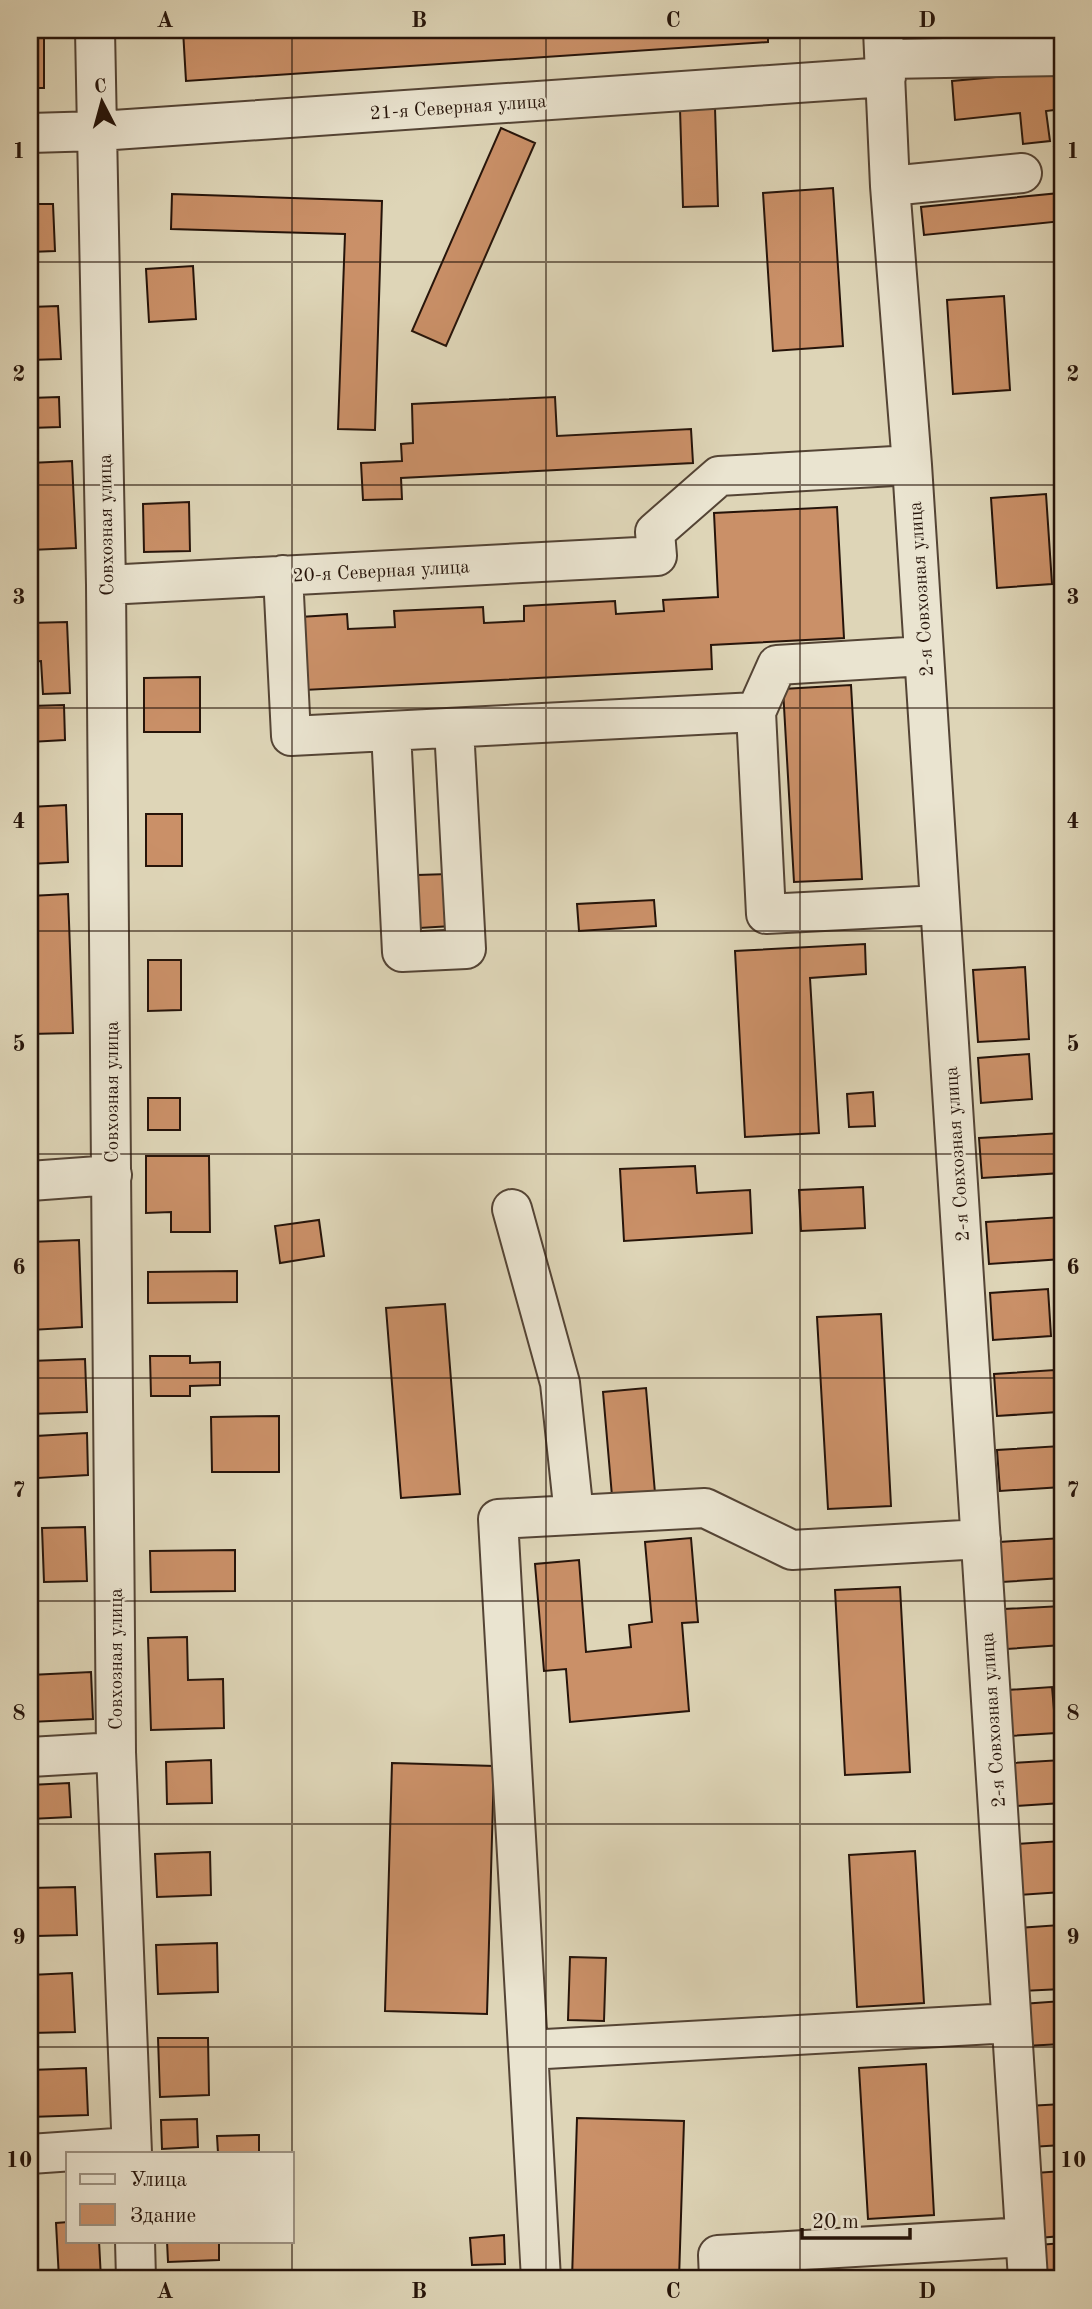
<svg xmlns="http://www.w3.org/2000/svg" width="1092" height="2309" font-family="'Old Standard TT',serif">
<rect width="100%" height="100%" fill="#ded5b7"/>
<filter id="stains"><feTurbulence type="fractalNoise" baseFrequency=".00286" numOctaves="4"/><feColorMatrix values="0 0 0 0 .2 0 0 0 0 .09 0 0 0 0 .02 0 0 0 .5 -.17"/></filter>
<radialGradient id="worn" r=".72"><stop offset=".6" stop-color="#630" stop-opacity="0"/><stop offset="1" stop-color="#630" stop-opacity=".3"/></radialGradient>
<path fill="#ca9068" stroke="#26140a" stroke-width="2" d="M183,30H768V42L186,81Z
M30,34H44V88H30Z
M1062,71V109L1046,111L1050,141L1023,144L1020,113L955,120L952,81Z
M715,108L718,206L683,207L680,109Z
M501,128L535,143L446,346L412,331Z
M1054,147H1062V228V221L924,235L921,207L1059,193Z
M833,188L843,346L773,351L763,193Z
M172,194L382,201L375,430L338,429L345,234L171,229Z
M30,204H53L55,251L30,252Z
M193,266L196,319L149,322L146,269Z
M1004,296L1010,390L953,394L947,300Z
M58,306L61,359L30,360V307Z
M59,397L60,427L30,428V398Z
M555,397L557,436L691,429L693,463L401,478L402,499L363,500L361,463L402,461L401,444L413,443L412,404Z
M72,461L76,548L30,550V463Z
M1046,494L1052,584L997,588L991,498Z
M189,502L190,551L144,552L143,504Z
M837,507L844,638L711,645L712,669L304,690L300,617L347,614L348,629L395,627L394,611L483,607L484,623L524,621V606L615,601L616,614L664,611L663,600L718,597L714,513Z
M67,622L70,693L43,694L41,661L30,662V623Z
M200,677V732H144V678Z
M851,685L862,879L794,882L783,689Z
M64,705L65,740L30,742V706Z
M66,805L68,862L30,864V807Z
M146,814H182V866H146Z
M449,874L452,926L419,928L417,875Z
M68,894L73,1033L30,1034V896Z
M654,900L656,926L579,931L577,904Z
M865,944L866,974L810,978L819,1133L745,1137L735,951Z
M148,960H181V1010L148,1011Z
M1025,967L1029,1039L978,1042L973,970Z
M1029,1054L1032,1099L981,1103L978,1058Z
M873,1092L875,1126L849,1127L847,1094Z
M148,1098H180V1130H148Z
M1062,1133V1173L982,1178L979,1138Z
M146,1156H209L210,1232H171V1212L146,1213Z
M695,1166L697,1193L750,1190L752,1233L624,1241L620,1169Z
M863,1187L865,1228L801,1231L799,1190Z
M1062,1217V1259L989,1264L986,1222Z
M319,1220L324,1256L280,1263L275,1226Z
M79,1240L82,1327L31,1330L30,1242Z
M237,1271V1302L148,1303V1272Z
M1048,1289L1051,1336L993,1340L990,1293Z
M445,1304L460,1494L401,1498L386,1308Z
M881,1314L891,1506L828,1509L817,1317Z
M150,1356H190V1363L220,1362V1385L190,1386V1396H151Z
M85,1359L87,1412L30,1414V1361Z
M1055,1370L1058,1412L997,1416L994,1374Z
M646,1388L655,1493L612,1496L603,1392Z
M279,1416V1472H212L211,1417Z
M87,1433L88,1475L38,1478L36,1436Z
M1061,1446L1062,1487L1000,1491L997,1450Z
M85,1527L87,1581L44,1582L42,1528Z
M691,1538L698,1622L682,1623L689,1711L570,1722L566,1669L544,1671L535,1564L579,1560L586,1652L631,1647L629,1625L652,1622L645,1542Z
M1062,1538V1578L1002,1582L999,1542Z
M235,1550V1591L151,1592L150,1551Z
M900,1587L910,1772L845,1775L835,1590Z
M1062,1606V1645L1007,1649L1004,1609Z
M187,1637L188,1680L223,1679L224,1728L151,1730L148,1638Z
M91,1672L93,1719L30,1722V1675Z
M1052,1687L1056,1733L1010,1736L1007,1690Z
M211,1760L212,1803L167,1804L166,1762Z
M1062,1760V1803L1015,1806L1012,1763Z
M392,1763L494,1766L487,2014L385,2011Z
M69,1783L71,1817L30,1819V1785Z
M1062,1841V1892L1019,1895L1016,1844Z
M915,1851L924,2003L857,2007L849,1855Z
M210,1852L211,1895L157,1897L155,1854Z
M75,1887L77,1935L36,1936L37,1959L30,1960V1888Z
M1060,1925L1062,1989L1022,1991L1018,1928Z
M217,1943L218,1992L158,1994L156,1945Z
M570,1957L606,1958L604,2021L568,2020Z
M72,1973L75,2032L30,2033V1975Z
M1062,2001V2044L1025,2046L1022,2004Z
M158,2038H208L209,2095L160,2097Z
M926,2064L934,2215L868,2219L859,2068Z
M86,2068L88,2115L30,2117V2070Z
M1062,2104V2145L1031,2147L1028,2106Z
M577,2118L684,2121L679,2279H572Z
M197,2119L198,2147L162,2149L161,2120Z
M259,2135V2153H218L217,2136Z
M1062,2171V2236L1026,2239L1022,2174Z
M68,2222V2241H99L101,2279H59L56,2223Z
M504,2235L505,2264L472,2265L470,2238Z
M167,2241H219V2260L168,2262Z
M1062,2243V2279H1029L1027,2246Z"/>
<g fill="none" stroke-linecap="round" stroke-linejoin="round">
<defs>
<path id="minor" d="M95,30L106,585L116,1752L132,2153
M883,30L890,186L912,465L1028,2279
M886,59L1062,56
M30,133L99,131L886,77
M890,186L1022,173
M283,575L291,736L756,712L766,914L940,905
M106,585L657,556L655,532L719,476L912,465
M756,712L777,665L924,656
M391,731L402,952L466,949L454,728
M30,1181L112,1175
M512,1209L560,1383L574,1515
M30,1757L116,1752
M528,2050L1011,2023
M30,2154L131,2147
M135,2241L136,2279
M541,2279L498,1519L705,1508L792,1550L981,1539
M719,2279L718,2255L1025,2237"/>
</defs>
<use href="#minor" stroke="#544435" stroke-width="42"/>
<use href="#minor" stroke="#eae4d0" stroke-width="38"/>
</g>
<path fill="none" stroke="#26140a" stroke-width="2" stroke-opacity="0.55" d="M292,30V2153M546,30V2279M800,30V2279M30,262H1062M30,485H1062M30,708H1062M30,931H1062M30,1154H1062M30,1378H1062M30,1601H1062M30,1824H1062M30,2047H1062M292,2153V2241M292,2241V2279"/>
<g text-anchor="middle" stroke-width="5" stroke-linejoin="round" paint-order="stroke">
<g font-size="19" fill="#26140a" stroke="#eae4d0">
<text transform="translate(458 106) rotate(-4)" y="7">21-я Северная улица</text>
<text transform="translate(105 525) rotate(-91)" y="7">Совхозная улица</text>
<text transform="translate(381 570) rotate(-3)" y="7">20-я Северная улица</text>
<text transform="translate(920 589) rotate(-94)" y="7">2-я Совхозная улица</text>
<text transform="translate(111 1092) rotate(-90)" y="7">Совхозная улица</text>
<text transform="translate(956 1154) rotate(-94)" y="7">2-я Совхозная улица</text>
<text transform="translate(115 1659) rotate(-90)" y="7">Совхозная улица</text>
<text transform="translate(992 1720) rotate(-94)" y="7">2-я Совхозная улица</text>
</g>
</g>
<rect width="1092" height="2309" fill="none" stroke="#ded5b7" stroke-width="77"/>
<rect x="66" y="2152" width="228" height="91" fill="#eae4d0" stroke="#9c9181" stroke-width="2"/>
<rect x="80" y="2174" width="35" height="10" fill="#eae4d0" stroke="#9c9181" stroke-width="2"/>
<text x="130" y="2186" font-size="21" fill="#26140a">Улица</text>
<rect x="80" y="2204" width="35" height="21" fill="#ca9068" stroke="#9c9181" stroke-width="2"/>
<text x="130" y="2222" font-size="21" fill="#26140a">Здание</text>
<g transform="translate(102 102) rotate(354)" stroke="#eae4d0" stroke-width="5" paint-order="stroke">
<path d="M0-5L12 26L0 18L-12 26Z" fill="#26140a"/>
<text y="-10" font-size="19" font-weight="bold" text-anchor="middle" fill="#26140a">С</text>
</g>
<path d="M802 2228v10h108v-10" fill="none" stroke="#26140a" stroke-width="3.5"/>
<text x="812" y="2228" font-size="21" fill="#26140a" stroke="#eae4d0" stroke-width="5" paint-order="stroke">20 m</text>
<rect x="38" y="38" width="1016" height="2232" fill="none" stroke="#26140a" stroke-width="2.5"/>
<g font-size="23" text-anchor="middle" font-weight="bold" fill="#26140a">
<text x="165" y="27">A</text>
<text x="419" y="27">B</text>
<text x="673" y="27">C</text>
<text x="927" y="27">D</text>
<text x="19" y="158">1</text>
<text x="1073" y="158">1</text>
<text x="19" y="381">2</text>
<text x="1073" y="381">2</text>
<text x="19" y="604">3</text>
<text x="1073" y="604">3</text>
<text x="19" y="828">4</text>
<text x="1073" y="828">4</text>
<text x="19" y="1051">5</text>
<text x="1073" y="1051">5</text>
<text x="19" y="1274">6</text>
<text x="1073" y="1274">6</text>
<text x="19" y="1497">7</text>
<text x="1073" y="1497">7</text>
<text x="19" y="1720">8</text>
<text x="1073" y="1720">8</text>
<text x="19" y="1944">9</text>
<text x="1073" y="1944">9</text>
<text x="19" y="2167">10</text>
<text x="1073" y="2167">10</text>
<text x="165" y="2298">A</text>
<text x="419" y="2298">B</text>
<text x="673" y="2298">C</text>
<text x="927" y="2298">D</text>
</g>
<rect width="100%" height="100%" filter="url(#stains)"/>
<rect width="100%" height="100%" fill="url(#worn)"/>
</svg>
